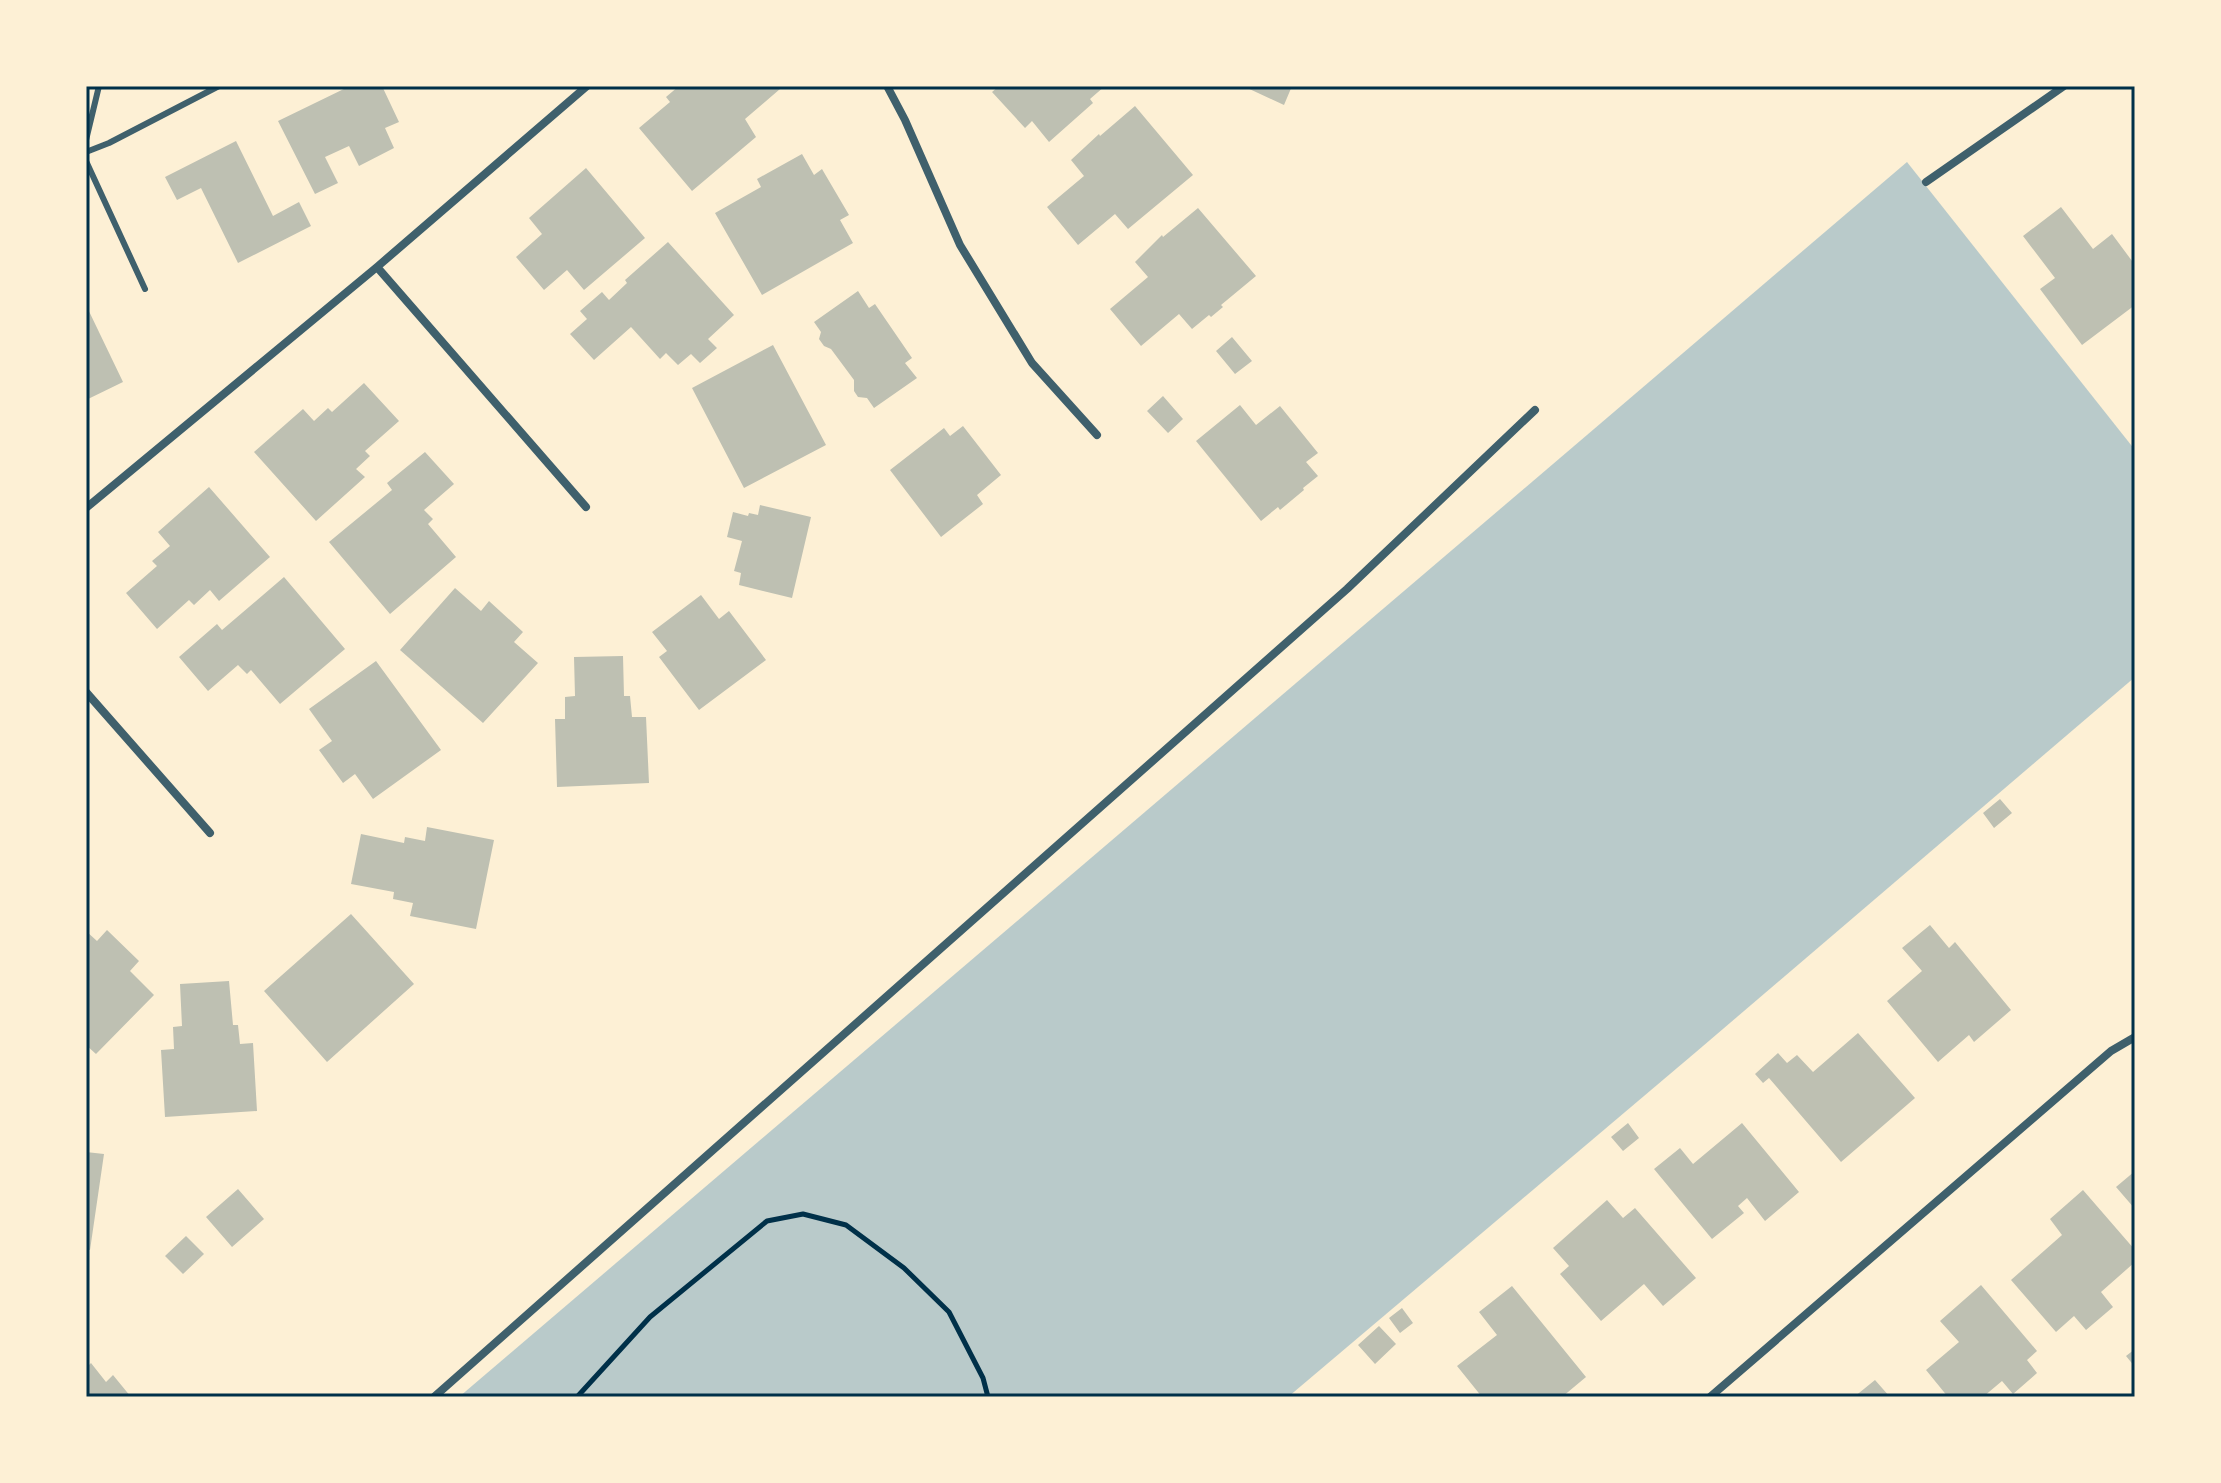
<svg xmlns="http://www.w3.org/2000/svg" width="2221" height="1483" font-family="Poppins,sans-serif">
<rect width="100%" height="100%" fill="#fdf0d5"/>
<path fill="#b9caca" d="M1907,162L2135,450V677L1696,1052L1288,1397H459Z"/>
<path fill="#bec0b2" d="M350,86H382L399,122L385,128L394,148L359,166L349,146L325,157L338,183L315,194L278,121Z
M679,86H778L780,89L745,119L756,137L692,191L639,128L670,102L666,97Z
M999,86H1105L1090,99L1093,103L1049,142L1032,121L1025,128L992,92Z
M1243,86H1292L1284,105Z
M1135,106L1193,175L1128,229L1115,214L1078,245L1047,207L1084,176L1071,160L1099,134L1100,136Z
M236,141L273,216L299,202L311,226L238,263L201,188L177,200L165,177Z
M802,154L814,175L822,169L849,215L840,220L853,243L762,295L715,213L761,187L757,179Z
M586,168L645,238L584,290L567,270L544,290L516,257L542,234L529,218Z
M2061,207L2093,249L2112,234L2135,265V305L2082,345L2040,289L2055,278L2023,236Z
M1198,208L1256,276L1221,305L1223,307L1211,317L1209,315L1192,329L1179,314L1141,346L1110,309L1148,277L1135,262L1162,235L1163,237Z
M668,242L734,315L708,339L717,348L700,363L691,354L678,365L666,353L660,359L631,327L594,360L570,334L587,319L580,311L602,292L609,300L627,283L625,280Z
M858,291L869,308L875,304L912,358L905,363L917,378L874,408L867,398L858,397L854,391V380L831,349L824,346L819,339L821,332L814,322Z
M86,305L123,382L86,400Z
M1232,337L1252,361L1235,374L1216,351Z
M773,345L826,445L744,488L692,388Z
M364,383L399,421L365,451L370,456L356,469L365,477L316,521L254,452L303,409L314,421L328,408L332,412Z
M1163,396L1183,419L1168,433L1147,411Z
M1240,405L1256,425L1280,406L1318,453L1306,462L1318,476L1303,488L1304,490L1280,510L1278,507L1261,521L1196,441Z
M963,426L1001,475L977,495L983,504L941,537L890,470L944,428L950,436Z
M425,452L454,484L424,510L433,519L428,524L456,557L390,614L329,542L392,490L387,483Z
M209,487L270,557L219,601L210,590L194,605L189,600L157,629L126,593L157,566L152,561L170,546L158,532Z
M760,505L811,517L792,598L739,585L741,573L734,571L742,541L727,537L733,512L748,516L749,513L758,515Z
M284,577L345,649L280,704L251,670L247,674L238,665L208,691L179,657L217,624L222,630Z
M455,588L481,611L489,601L523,632L514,642L538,663L483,723L400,650Z
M701,595L719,619L729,611L766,660L699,710L659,657L667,651L652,632Z
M623,656L624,696H630L632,717H646L649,783L557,787L555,719H565V697L575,696L574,657Z
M376,661L441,750L373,799L355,774L343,783L319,750L332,741L309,709Z
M2000,799L2012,813L1994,828L1983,813Z
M427,827L494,840L476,929L410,916L413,903L393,899L394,892L351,884L361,834L404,843L405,837L425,841Z
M351,914L414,984L327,1062L264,991Z
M1930,925L1949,948L1955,942L2011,1010L1974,1042L1969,1035L1938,1062L1887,1001L1922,971L1902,948Z
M107,930L139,961L130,971L154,995L96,1054L86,1045V931L97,941Z
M229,981L233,1025H238L240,1044L253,1043L257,1111L165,1117L161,1050L174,1049L173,1027L182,1026L180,984Z
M1858,1033L1915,1098L1841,1162L1769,1078L1763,1083L1755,1074L1778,1053L1787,1063L1797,1055L1813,1072Z
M1628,1123L1639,1138L1623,1151L1611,1137Z
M1742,1123L1799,1192L1765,1221L1747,1198L1738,1206L1744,1213L1712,1239L1654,1169L1680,1148L1693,1164Z
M86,1152L104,1154L90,1250L86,1249Z
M2135,1171V1209L2116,1187Z
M238,1189L264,1219L232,1247L206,1217Z
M2083,1190L2135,1250V1262L2101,1292L2113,1307L2086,1330L2074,1316L2056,1332L2011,1280L2062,1235L2050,1219Z
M1607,1200L1623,1218L1635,1208L1696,1278L1663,1306L1644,1284L1601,1321L1560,1274L1569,1266L1553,1248Z
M186,1236L204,1254L183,1274L165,1256Z
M1981,1285L2037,1351L2027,1360L2037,1373L2013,1394L2002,1381L1983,1397H1948L1926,1370L1959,1342L1940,1321Z
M1512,1286L1586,1377L1562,1397H1482L1457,1366L1497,1335L1479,1312Z
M1402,1308L1413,1323L1400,1333L1389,1318Z
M1379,1326L1396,1344L1375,1364L1358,1345Z
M2135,1349V1367L2126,1356Z
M86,1362L89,1365L91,1363L106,1382L113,1375L131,1397H86Z
M1875,1380L1890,1397H1854Z"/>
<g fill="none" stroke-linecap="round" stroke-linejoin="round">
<path stroke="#003049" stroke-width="5" d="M577,1397L650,1317L767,1221L803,1214L846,1225L904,1268L949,1312L983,1378L988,1397"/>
<path stroke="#3f606c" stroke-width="6" d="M86,140L99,86
M86,152L109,143L219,86
M86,161L145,289"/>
<path stroke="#3f606c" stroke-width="8" d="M887,86L905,120L960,245L1032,363L1097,435
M1926,182L2064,86
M377,267L586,507
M86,508L377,267L587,86
M86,692L210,833
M434,1397L1347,589L1535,410
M1710,1397L2111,1051L2135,1037"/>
</g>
<rect width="2221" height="1483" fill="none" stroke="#fdf0d5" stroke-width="176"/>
<rect x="88" y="88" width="2045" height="1307" fill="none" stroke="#003049" stroke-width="3"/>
</svg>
